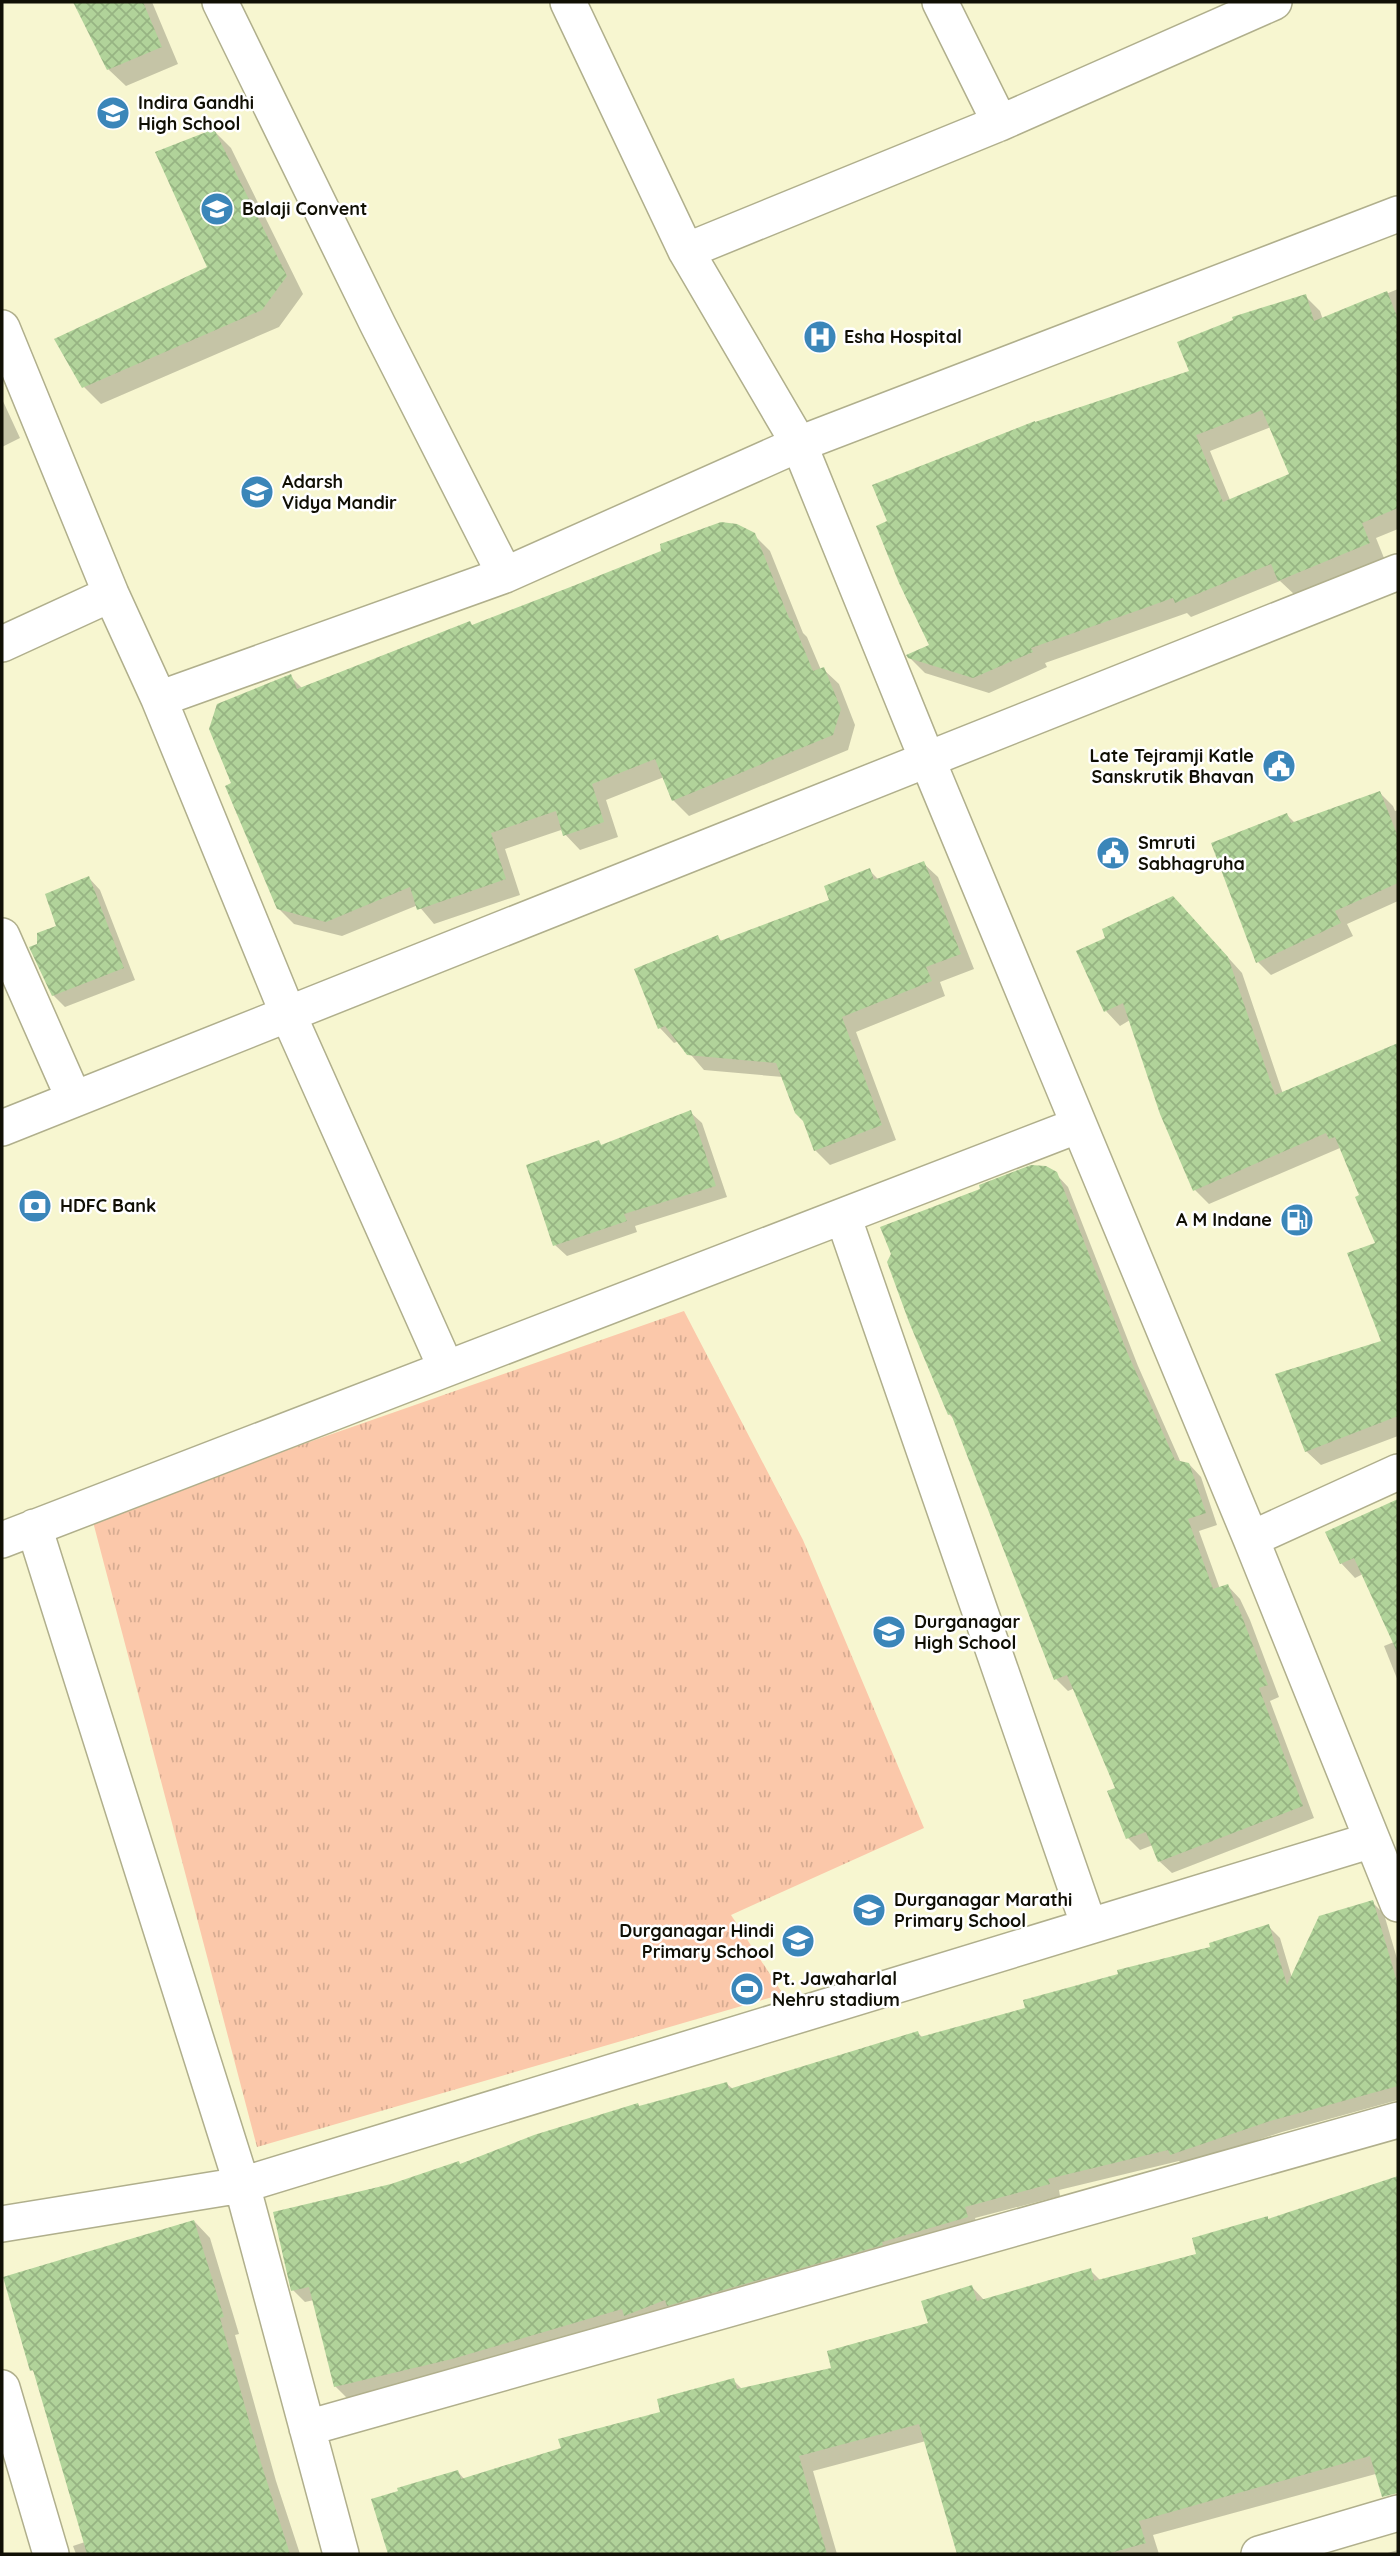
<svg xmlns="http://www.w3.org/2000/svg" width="1400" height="2556" font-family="Quicksand,sans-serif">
<defs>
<pattern id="grass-tufts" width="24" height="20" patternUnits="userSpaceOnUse" patternTransform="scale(1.75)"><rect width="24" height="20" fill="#fbc8aa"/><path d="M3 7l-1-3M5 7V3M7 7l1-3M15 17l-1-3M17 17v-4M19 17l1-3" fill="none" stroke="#d6ab91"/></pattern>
<pattern id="building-cross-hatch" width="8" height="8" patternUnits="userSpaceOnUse" patternTransform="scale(1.75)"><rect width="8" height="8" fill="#b1d39a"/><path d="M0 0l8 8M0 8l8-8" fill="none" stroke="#97b483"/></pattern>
</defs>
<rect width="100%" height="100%" fill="#f7f6d0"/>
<path fill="url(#grass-tufts)" d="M684,1311L803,1540L924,1828L731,1915L783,1994L257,2147L92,1518Z"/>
<path fill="#0003" fill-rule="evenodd" d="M75,2H152L178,64L126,86L108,69Z
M214,131L231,148L303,294L279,327L101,404L84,387L210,268Z
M1398,289V529L1376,538L1384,558L1295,595L1280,581L1191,617L1187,613L1045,663L1047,667L989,693L925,673L909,657L931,646L1191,372L1305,296L1320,311L1323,320ZM1271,427L1291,475L1230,500L1210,451Z
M2,399L20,438L2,447Z
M754,535L770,551L803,633L807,637L821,670L823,669L839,684L855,725L848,750L689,816L673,800L664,777L606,800L618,837L580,850L561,830L505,849L520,895L434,924L418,905L342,936L294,924L278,908L233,784L290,676L303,689L473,626Z
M1380,793L1393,806L1395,811L1398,810V901L1347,924L1353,936L1271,975L1258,962L1287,815L1295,823Z
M923,863L938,877L974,969L940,982L945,996L856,1032L896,1140L830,1165L815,1150L804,1120L783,1077L704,1070L679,1041L674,1043L660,1028L718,937L722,942L832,901L869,870L879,880Z
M89,878L100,890L135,980L65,1007L53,995L39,945L59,927Z
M1187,912L1242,973L1283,1094L1396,1046L1398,1048V1436L1321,1465L1306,1451L1383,1342L1377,1244L1362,1196L1340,1148L1209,1204L1195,1190L1130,1020L1120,1026L1106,1011L1078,952Z
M690,1112L702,1123L727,1197L635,1226L637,1232L567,1256L555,1245L599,1142L602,1146Z
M1056,1174L1068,1187L1138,1366L1181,1463L1189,1464L1201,1477L1217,1525L1199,1531L1220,1589L1228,1586L1240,1599L1250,1620L1279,1697L1270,1701L1314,1818L1172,1873L1159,1861L1153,1845L1140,1850L1128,1838L1117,1789L1075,1688L1068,1691L1056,1679L956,1421L949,1414Z
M1398,1501V1681L1384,1646L1394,1642L1363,1574L1355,1578L1341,1563L1327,1533Z
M1372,1902L1384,1914L1398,1962V2100L1282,2132L1183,2165L1179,2161L1059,2190L1060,2196L975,2218L978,2229L464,2370L347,2398L335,2386L314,2300L305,2302L293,2290L392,2186L640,2107L727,2084L733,2089L918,2033L923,2038L1028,2009L1212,1948L1268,1926L1280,1938L1292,1978Z
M1388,2182L1398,2191V2475L1389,2478L1383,2472L1153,2535L1159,2554H959L926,2441L813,2471L837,2554H390L373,2500L458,2472L465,2480L563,2449L662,2413L733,2380L743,2390L833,2369L930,2325L972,2287L985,2301L1090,2270L1101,2281L1198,2255L1267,2218L1269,2220Z
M194,2221L210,2238L239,2334L235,2335L276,2481L300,2554H76L73,2546L85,2542L37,2375L32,2370Z
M1398,2550V2554H1384Z"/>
<path fill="url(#building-cross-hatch)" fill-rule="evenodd" d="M73,2H143L162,47L107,70Z
M214,129L287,276L262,310L82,388L54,339L207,267L155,152Z
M1387,291L1398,319V508L1362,523L1370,543L1278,581L1271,564L1175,603L1173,598L1031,648L1033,652L973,678L908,658L906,655L929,645L899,583L876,526L887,521L872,485L1035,421V422L1189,371L1177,342L1233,320L1232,317L1306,294L1314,321ZM1262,410L1289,474L1223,502L1196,435Z
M721,522L737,524L755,533L789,618L792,620L813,671L824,667L841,709L833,735L672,801L655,759L592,784L604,822L563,836L556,811L491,833L506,879L417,910L410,887L326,922L277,909L225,786L231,783L209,729L217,704L291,674L297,689L470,621L472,625L573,586L661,551L660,544Z
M1380,791L1398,837V883L1335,911L1341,923L1256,963L1211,843L1287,813L1291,823Z
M924,861L961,954L926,967L932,981L842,1017L882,1125L814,1151L803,1121L795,1113L776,1063L687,1055L665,1026L658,1029L634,969L718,935L720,941L829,900L824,886L870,868L874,880Z
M89,876L124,968L52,996L29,947L37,944V933L56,926L45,894Z
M1173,896L1228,957L1275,1095L1398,1043V1416L1305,1452L1275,1374L1381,1341L1347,1253L1375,1243L1355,1197L1359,1195L1335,1137L1329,1139L1326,1133L1193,1191L1160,1114L1123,1003L1104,1012L1076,951L1105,938L1102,929Z
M691,1110L716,1186L624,1214L627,1221L553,1246L526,1165L599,1140L601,1145Z
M1031,1165L1046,1166L1057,1172L1127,1352L1175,1460L1189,1463L1206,1513L1188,1519L1213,1589L1228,1584L1236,1606H1238L1268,1685L1259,1688L1303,1806L1158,1862L1146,1832L1126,1839L1107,1791L1115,1788L1067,1675L1054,1680L951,1414L948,1415L909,1322L887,1262L891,1254L880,1227L980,1189L979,1185Z
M1398,1499V1654L1354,1558L1340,1564L1325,1532Z
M1373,1900L1398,1985V2086L1270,2121L1170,2155L1168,2150L1048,2179L1050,2184L965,2207L968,2217L882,2242L883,2245L667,2306L665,2300L624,2316L622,2309L452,2359L334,2387L309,2287L291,2291L273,2212L391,2184L459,2161L460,2164L534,2135L638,2103L639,2106L727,2082L729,2089L918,2031L920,2037L1025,2008L1023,2000L1118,1974L1117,1970L1210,1947L1209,1943L1269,1924L1287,1985L1319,1916Z
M1398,2176V2493L1382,2497L1370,2456L1139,2521L1146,2543L1107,2554H957L919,2424L799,2456L827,2554H388L371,2499L398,2491L397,2488L458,2470L461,2479L561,2448L558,2439L660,2412L657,2399L734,2378L737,2389L831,2368L827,2351L928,2323L921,2301L972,2285L977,2301L1091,2268L1094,2281L1196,2254L1192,2238L1268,2216V2219Z
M194,2220L224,2317L220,2318L261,2463L290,2554H87L33,2370L30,2371L3,2277Z"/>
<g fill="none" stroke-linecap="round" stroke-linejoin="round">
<defs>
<path id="minor" d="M220,2L378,325L505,575L799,444L1398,214
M568,2L686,251L799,444L927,759L1251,1539L1398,1904
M940,2L1000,123L1274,2
M686,251L1000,123
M2,328L111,594L159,699
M2,644L111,594
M2,936L74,1099
M2,1128L1398,572
M843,1216L1089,1926
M446,1368L288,1014L159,699L505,575
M1251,1539L1398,1472
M2,1540L1079,1125
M2,2224L242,2185L34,1527
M2,2388L51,2554
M307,2428L1398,2120
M341,2554L242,2185L1372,1840
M1259,2554L1398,2513"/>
</defs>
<use href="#minor" stroke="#b0af8c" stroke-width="38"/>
<use href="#minor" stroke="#fff" stroke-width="35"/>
</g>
<defs>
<symbol id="school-disc" viewBox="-11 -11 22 22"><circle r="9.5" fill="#3b86b9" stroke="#fff"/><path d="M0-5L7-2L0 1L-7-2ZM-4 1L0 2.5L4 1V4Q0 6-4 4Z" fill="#fff"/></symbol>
<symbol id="hospital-disc" viewBox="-11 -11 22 22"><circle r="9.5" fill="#3b86b9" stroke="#fff"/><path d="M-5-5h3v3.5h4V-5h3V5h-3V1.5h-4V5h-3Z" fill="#fff"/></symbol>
<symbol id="civic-disc" viewBox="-11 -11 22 22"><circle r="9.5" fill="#3b86b9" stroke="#fff"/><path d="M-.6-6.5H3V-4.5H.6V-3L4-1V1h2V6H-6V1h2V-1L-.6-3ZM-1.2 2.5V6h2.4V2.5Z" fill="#fff"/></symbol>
<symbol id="bank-disc" viewBox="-11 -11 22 22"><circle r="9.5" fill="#3b86b9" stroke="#fff"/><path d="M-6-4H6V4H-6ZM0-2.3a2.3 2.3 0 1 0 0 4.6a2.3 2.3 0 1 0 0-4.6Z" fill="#fff"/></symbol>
<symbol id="fuel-disc" viewBox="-11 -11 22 22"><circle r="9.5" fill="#3b86b9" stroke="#fff"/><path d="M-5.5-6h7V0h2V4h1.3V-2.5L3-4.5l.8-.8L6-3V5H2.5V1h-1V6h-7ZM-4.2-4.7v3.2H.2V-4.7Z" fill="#fff"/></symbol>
<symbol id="stadium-disc" viewBox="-11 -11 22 22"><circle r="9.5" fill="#3b86b9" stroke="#fff"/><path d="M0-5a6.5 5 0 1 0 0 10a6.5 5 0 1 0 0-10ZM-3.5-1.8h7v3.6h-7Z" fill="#fff"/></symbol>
</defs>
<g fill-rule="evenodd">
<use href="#school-disc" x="94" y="94" width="38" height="38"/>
<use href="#school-disc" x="198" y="190" width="38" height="38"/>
<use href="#hospital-disc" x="801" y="318" width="38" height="38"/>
<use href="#school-disc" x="238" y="473" width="38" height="38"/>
<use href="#civic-disc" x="1260" y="747" width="38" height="38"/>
<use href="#civic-disc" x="1094" y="834" width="38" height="38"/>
<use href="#bank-disc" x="16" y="1187" width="38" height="38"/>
<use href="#fuel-disc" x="1278" y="1201" width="38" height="38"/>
<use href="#school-disc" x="870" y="1613" width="38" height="38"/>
<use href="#school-disc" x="850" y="1891" width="38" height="38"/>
<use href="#school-disc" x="779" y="1922" width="38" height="38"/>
<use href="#stadium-disc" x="728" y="1970" width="38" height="38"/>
</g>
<g text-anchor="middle" stroke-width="5" stroke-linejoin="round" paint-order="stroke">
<g font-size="18" font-weight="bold" fill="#100f04" stroke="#fff" text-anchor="start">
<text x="138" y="109">Indira Gandhi<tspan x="138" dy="21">High School</tspan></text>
<text x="242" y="215">Balaji Convent</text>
<text x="844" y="343">Esha Hospital</text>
<text x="282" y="488">Adarsh<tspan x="282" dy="21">Vidya Mandir</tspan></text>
<text x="1254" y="762" text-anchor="end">Late Tejramji Katle<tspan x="1254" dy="21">Sanskrutik Bhavan</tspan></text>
<text x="1138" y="849">Smruti<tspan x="1138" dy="21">Sabhagruha</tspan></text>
<text x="60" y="1212">HDFC Bank</text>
<text x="1272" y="1226" text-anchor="end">A M Indane</text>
<text x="914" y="1628">Durganagar<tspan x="914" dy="21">High School</tspan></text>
<text x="894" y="1906">Durganagar Marathi<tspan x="894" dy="21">Primary School</tspan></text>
<text x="774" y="1937" text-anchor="end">Durganagar Hindi<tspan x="774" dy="21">Primary School</tspan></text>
<text x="772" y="1985">Pt. Jawaharlal<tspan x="772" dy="21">Nehru stadium</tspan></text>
</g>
</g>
<rect width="1400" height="2556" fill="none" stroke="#100f04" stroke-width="7"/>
</svg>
